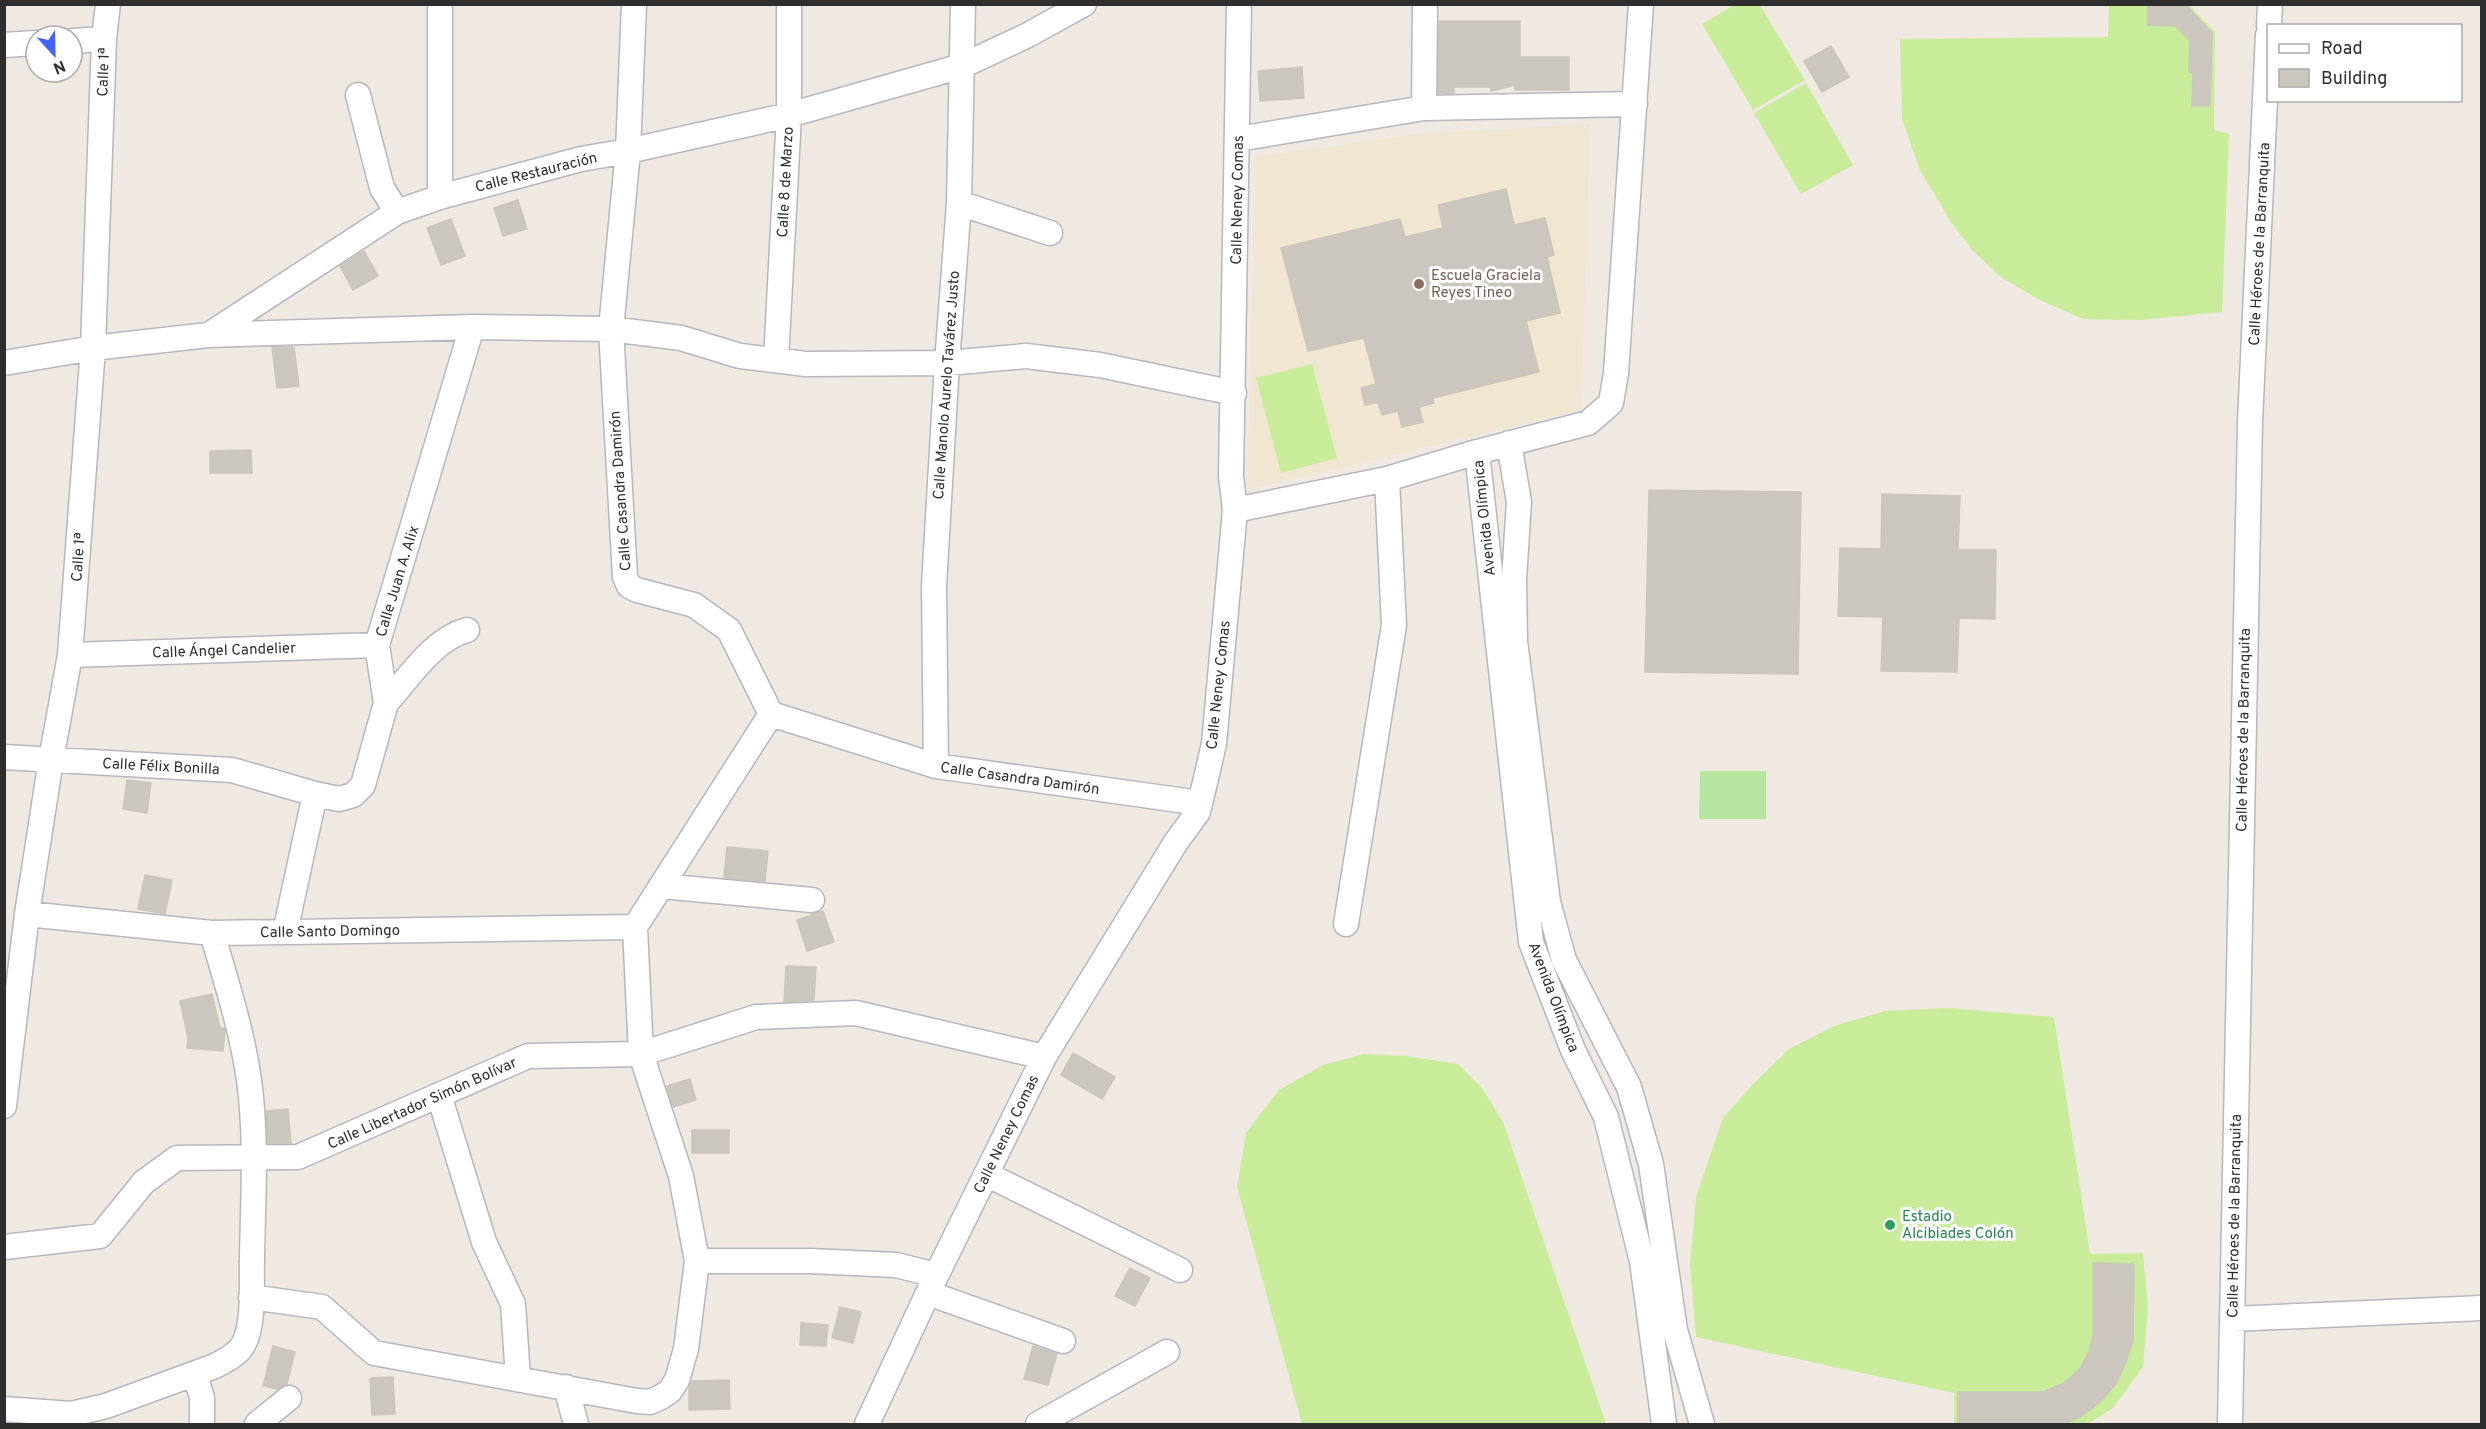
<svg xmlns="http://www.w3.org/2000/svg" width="2486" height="1429" font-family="Overpass,sans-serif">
<rect width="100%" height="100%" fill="#efe9e1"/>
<path fill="#f0e6d1" d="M1590,124L1581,410L1247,490L1256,157L1420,134Z"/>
<path fill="#b6e59e" d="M1700,771H1766V819H1699Z"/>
<path fill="#c9ec9a" d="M1736,4L1760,5L1805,80L1753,110L1702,24Z
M2109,5H2189L2215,32L2214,130L2229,134L2222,312L2140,320L2083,319L2042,301L2002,278L1973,251L1951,222L1920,170L1902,119L1900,39L2108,37Z
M1806,83L1853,165L1801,194L1754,113Z
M1312,364L1337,458L1281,473L1256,378Z
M1948,1008L2054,1017L2090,1254L2143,1253L2148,1307L2143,1367L2113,1408L2088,1424H1954V1393L1696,1337L1690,1266L1696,1197L1723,1118L1756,1081L1789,1049L1834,1026L1885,1011Z
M1364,1054L1406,1056L1458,1064L1483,1089L1503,1122L1606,1424H1302L1237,1187L1246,1133L1279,1090L1323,1065Z"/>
<path fill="#cbc7bf" stroke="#cbc5ba" stroke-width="1.5" d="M2148,4H2185L2212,33L2210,106H2192L2193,73L2189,72L2190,41L2175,26L2148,25Z
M1439,21H1520V57H1569V90H1515V85L1491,91L1490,87H1454V93H1438Z
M1831,46L1849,77L1822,92L1804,61Z
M1302,67L1304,98L1260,101L1258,71Z
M1506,189L1514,225L1545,218L1554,255L1547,257L1560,313L1526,321L1539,372L1433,398L1434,403L1419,407L1423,422L1402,427L1398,411L1382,415L1378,402L1365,405L1361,388L1376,384L1364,338L1308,351L1281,248L1400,219L1405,237L1443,228L1438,205Z
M518,200L527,229L503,236L494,208Z
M451,219L465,256L441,265L427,228Z
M364,251L378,276L353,290L340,266Z
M272,347H294L299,386L277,388Z
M251,450L252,473H210V451Z
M1649,490L1801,492L1798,674L1645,672Z
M1882,494L1960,496L1958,550H1996L1995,619L1959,618L1957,672L1881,671L1883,617L1838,616L1840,548L1881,549Z
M127,780L151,783L147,813L123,809Z
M727,847L768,851L765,881L724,878Z
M145,875L172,880L165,914L138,909Z
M823,911L834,942L807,951L797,920Z
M786,966L816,967L814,1000L784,1002Z
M212,994L220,1028H224L225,1030L223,1051L187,1048L188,1038L180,1001Z
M1073,1053L1115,1077L1102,1099L1061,1075Z
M690,1079L696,1100L673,1107L667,1086Z
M288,1109L291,1143H268L266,1111Z
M692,1130H729V1153H692Z
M2093,1263L2134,1264L2133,1341L2125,1365L2115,1385L2099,1403L2080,1417L2063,1425H1958V1392H2043L2064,1383L2079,1370L2089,1352L2093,1336Z
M1130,1268L1150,1278L1135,1306L1115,1296Z
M840,1307L861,1312L853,1343L832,1338Z
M801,1323L828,1325L826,1346L800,1345Z
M273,1346L295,1352L287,1384L277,1389L263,1386Z
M1033,1346L1057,1354L1048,1385L1024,1379Z
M393,1377L395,1414L372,1415L370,1378Z
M729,1380L730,1409L689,1410V1388L692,1381Z"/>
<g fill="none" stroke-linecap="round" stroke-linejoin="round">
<defs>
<path id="minor" d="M440,4V197
M634,4L628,151L611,329L625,577L629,586L637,590L694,605L729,630L771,714L936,766L1200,803
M2269,26L2270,4
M72,41L104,39
M4,45L36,43
M358,95L382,188L397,212
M1424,108L1425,4
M1238,139L1424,108L1635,104
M959,203L1050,233
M210,334L397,212L440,197L581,159L628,151L789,115L962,66L1028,35L1084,4
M776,360L789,115V4
M4,363L93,348L208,335L472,327L611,329L681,338L740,356L806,364L947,363L1026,356L1100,365L1234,393
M1509,443L1519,502L1514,579L1515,641L1548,902L1564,960L1629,1087L1651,1164L1675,1330L1702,1424
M1477,452L1531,942L1573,1050L1606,1117L1642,1261L1664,1424
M1235,510L1387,479L1477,452L1588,423L1611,403L1616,373L1641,4
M70,655L377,645
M386,703C409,678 433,639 467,630
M4,757L232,770L315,794L339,799L353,795L363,785L386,703L377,645L472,327
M936,766L934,586L947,363L959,203L963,4
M661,886L812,900
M27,914L212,933L635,927
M1346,924L1394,625L1387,479
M285,932L315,794
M439,1095L484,1242L513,1304L518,1378
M4,1106L27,914L51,760L70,655L93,348L104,39L108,4
M986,1174L1180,1270
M4,1247L100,1236L144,1182L177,1158L298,1157L528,1056L641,1054L756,1017L856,1013L1044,1057
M697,1261H811L896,1265L936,1275
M928,1293L1063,1341
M251,1297L322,1307L374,1353L637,1401L650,1402L661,1397L670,1391L677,1380L686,1349L697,1261L681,1176L641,1054L635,927L771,714
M2232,1319L2482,1308
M195,1374L202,1398V1424
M566,1387L576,1424
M4,1409L71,1414L106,1406L215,1366C225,1361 237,1355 243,1345C255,1325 251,1282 252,1259C253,1199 257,1139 249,1080C242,1030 226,981 212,933
M257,1424L289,1398
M867,1424L934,1280L1044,1057L1176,842L1198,812L1214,744L1235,510L1231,476L1239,4
M1038,1424L1167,1352
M2230,1424L2250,422L2268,35"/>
</defs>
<use href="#minor" stroke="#b4b7c1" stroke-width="27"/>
<use href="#minor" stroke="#fff" stroke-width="24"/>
</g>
<circle fill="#8d6e63" stroke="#fff" stroke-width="2" cx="1419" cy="284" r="6"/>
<circle fill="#2e9e5b" stroke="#fff" stroke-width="2" cx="1890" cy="1225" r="6"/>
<g text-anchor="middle" stroke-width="6" stroke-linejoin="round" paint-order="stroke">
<g font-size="15" fill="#2e2e2e" stroke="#fff">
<text transform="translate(103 72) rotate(-88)" y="5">Calle 1ª</text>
<text transform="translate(536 172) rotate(-14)" y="5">Calle Restauración</text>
<text transform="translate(785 182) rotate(-87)" y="5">Calle 8 de Marzo</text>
<text transform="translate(1237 200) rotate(-89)" y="5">Calle Neney Comas</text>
<text transform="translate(2259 244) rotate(-87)" y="5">Calle Héroes de la Barranquita</text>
<text transform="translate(946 385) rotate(-86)" y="5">Calle Manolo Aurelo Tavárez Justo</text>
<text transform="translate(620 491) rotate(-94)" y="5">Calle Casandra Damirón</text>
<text transform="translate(1484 518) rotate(-96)" y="5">Avenida Olímpica</text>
<text transform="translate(78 557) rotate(-86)" y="5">Calle 1ª</text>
<text transform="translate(397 581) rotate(-73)" y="5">Calle Juan A. Alix</text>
<text transform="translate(224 650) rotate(-2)" y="5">Calle Ángel Candelier</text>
<text transform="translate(1218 685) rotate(-84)" y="5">Calle Neney Comas</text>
<text transform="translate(2243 730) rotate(-89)" y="5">Calle Héroes de la Barranquita</text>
<text transform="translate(161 766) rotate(3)" y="5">Calle Félix Bonilla</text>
<text transform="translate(1020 778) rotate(8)" y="5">Calle Casandra Damirón</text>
<text transform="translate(330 931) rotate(-1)" y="5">Calle Santo Domingo</text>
<text transform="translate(1554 997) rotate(69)" y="5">Avenida Olímpica</text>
<text transform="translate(422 1103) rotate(-24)" y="5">Calle Libertador Simón Bolívar</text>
<text transform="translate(1006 1134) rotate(-64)" y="5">Calle Neney Comas</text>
<text transform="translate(2234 1216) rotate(-89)" y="5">Calle Héroes de la Barranquita</text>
</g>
<g font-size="15" fill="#785e54" stroke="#fff" text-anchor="start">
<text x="1431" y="280">Escuela Graciela<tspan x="1431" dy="17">Reyes Tineo</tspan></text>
</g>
<g font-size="15" fill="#27864d" stroke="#fff" text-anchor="start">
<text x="1902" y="1221">Estadio<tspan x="1902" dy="17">Alcibiades Colón</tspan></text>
</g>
</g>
<rect width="2486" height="1429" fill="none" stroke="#2e2e2e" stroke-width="12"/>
<rect x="2267" y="24" width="195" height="78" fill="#ffffff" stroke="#ababab" stroke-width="1.5"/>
<rect x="2279" y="44" width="30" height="9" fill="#ffffff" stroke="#ababab" stroke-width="1.5"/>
<text x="2321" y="54" font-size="18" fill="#2e2e2e">Road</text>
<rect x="2279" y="69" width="30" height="18" fill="#cbc7bf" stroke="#ababab" stroke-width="1.5"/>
<text x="2321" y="84" font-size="18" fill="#2e2e2e">Building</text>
<g transform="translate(54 54) rotate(158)"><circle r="28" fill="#ffffff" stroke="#ababab" stroke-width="1.5"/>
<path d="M0-4.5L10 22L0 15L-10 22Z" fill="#4264fb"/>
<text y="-9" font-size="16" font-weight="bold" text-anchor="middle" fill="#2e2e2e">N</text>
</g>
</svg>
